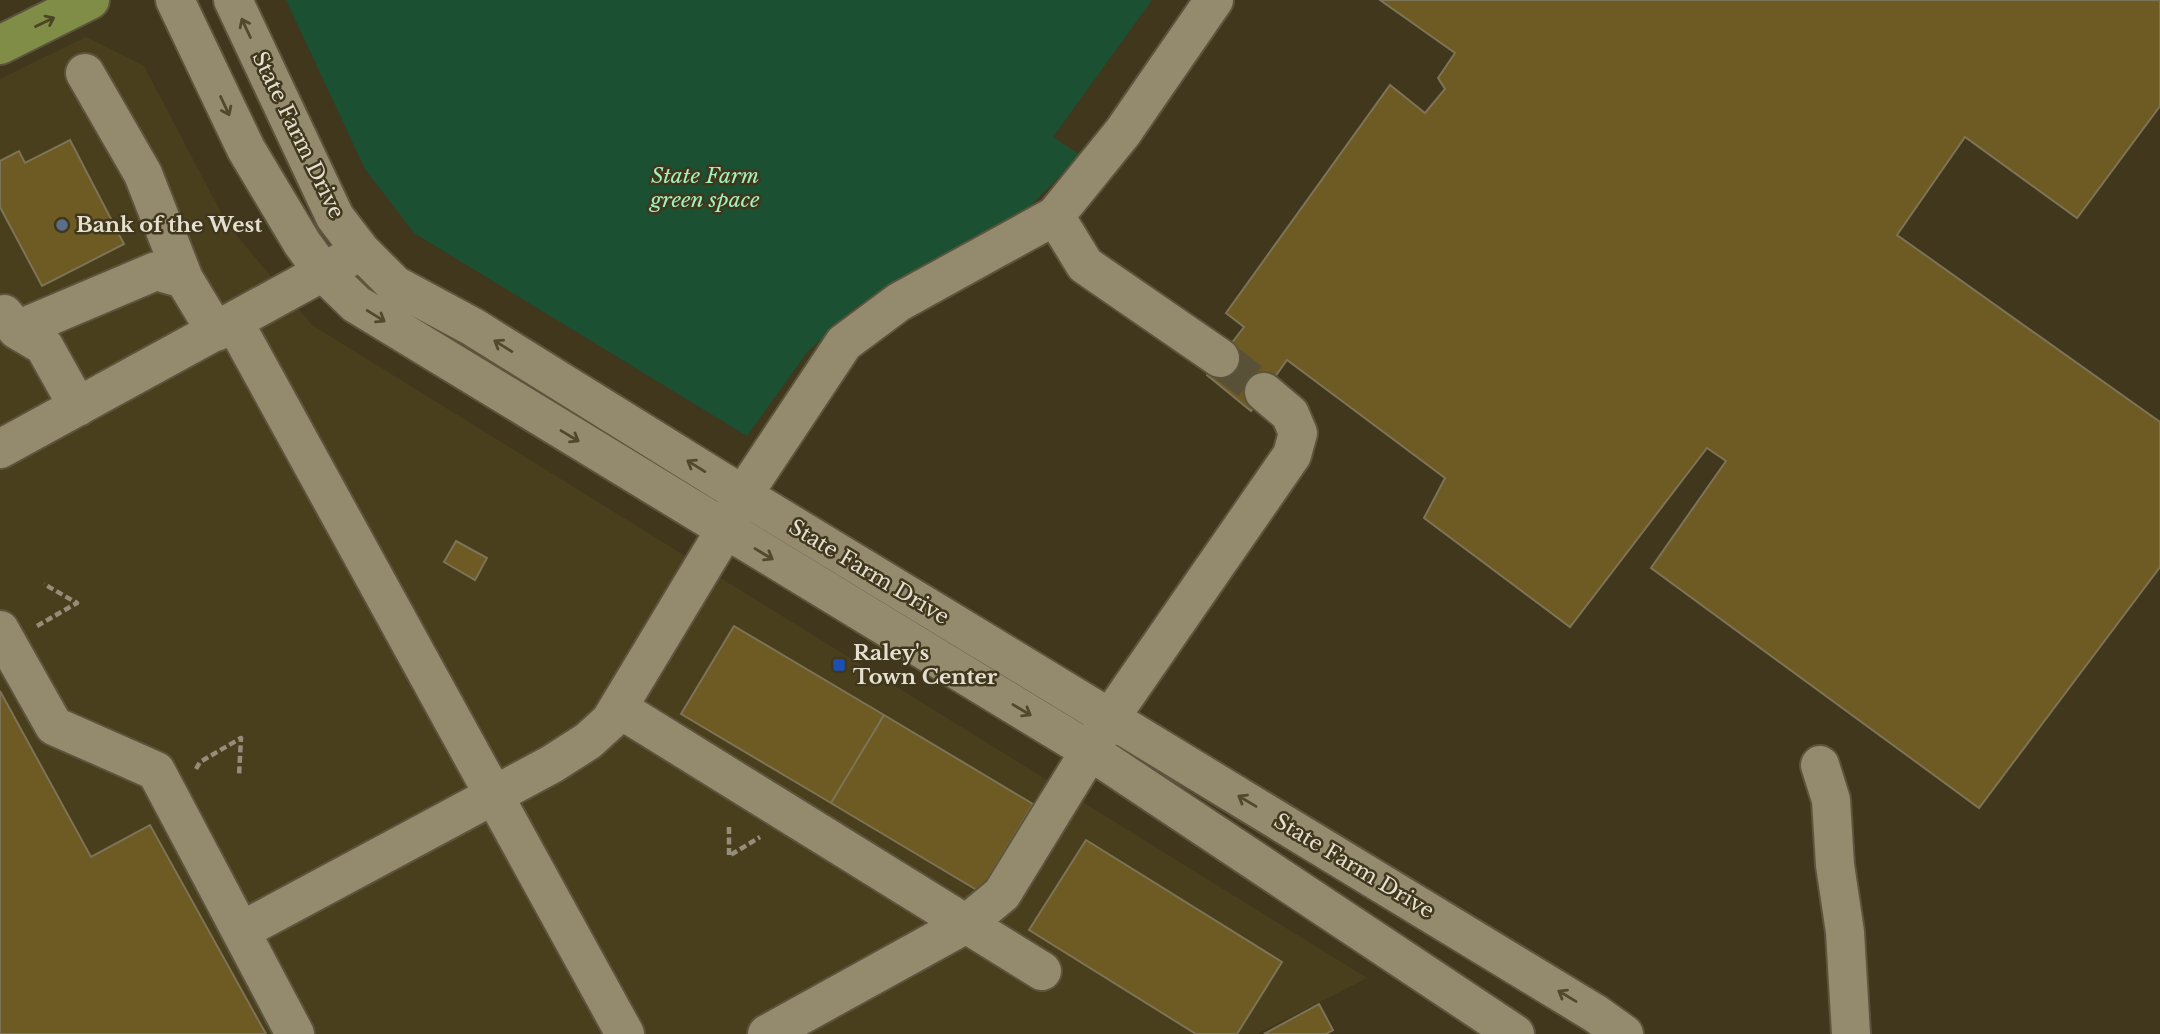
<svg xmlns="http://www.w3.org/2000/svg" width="2160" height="1034" font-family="'Libre Baskerville',serif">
<rect width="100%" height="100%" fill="#40371d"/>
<path fill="#4a3f1d" d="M86,37L144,66L227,224L312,325L1367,978L1257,1034H0V79Z"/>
<path fill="#1b5032" d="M286,0H1152L1053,137L1080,155L1018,219L856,307L808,351L747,436L414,233L365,169Z"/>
<path fill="#6d5b23" stroke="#7d7357" stroke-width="2" d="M1380,0H2160V106L2077,218L1965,137L1897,235L2160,422V567L1979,808L1651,568L1726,461L1707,448L1570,627L1424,518L1445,478L1287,360L1251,411L1207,375L1244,327L1226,313L1390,85L1425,113L1445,89L1438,78L1455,53Z
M70,140L124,244L42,286L0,207V161L19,151L25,163Z
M456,541L487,558L475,580L444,562Z
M734,626L884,715L831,803L681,714Z
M0,691L91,857L150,825L266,1034H0Z
M884,715L1033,804L980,892L831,803Z
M1086,840L1282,962L1237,1034H1196L1029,930Z
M1319,1004L1333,1030L1326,1034H1264Z"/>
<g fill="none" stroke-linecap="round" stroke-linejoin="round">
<path stroke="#595038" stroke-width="38" stroke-dasharray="38 19" stroke-linecap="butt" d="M1220,358L1264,392"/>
<defs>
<path id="minor" d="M175,0L246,149L302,243L324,273L356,304L1090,751L1515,1034
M233,0L335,217L361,251L395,285L473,327L743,495L1596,1014L1624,1034
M1214,0L1123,132L1055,216L1085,265L1220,358
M85,73L143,174L184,279
M4,314L17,330L44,346L78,407
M234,322L625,1034
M17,330L156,271L184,279L216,332
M0,449L345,260
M0,630L54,726L156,771L295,1034
M618,708L1042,971
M1820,765L1831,800L1835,865L1845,932L1851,1034
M241,931L552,764L588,741L610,721L725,530L743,495L844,343L899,302L1055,216
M767,1034L966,924L1002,894L1110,718L1292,455L1298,433L1290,414L1264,392"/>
<path id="major" d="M0,45L90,0"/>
</defs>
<use href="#minor" stroke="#5c543d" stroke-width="42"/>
<use href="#major" stroke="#5c543d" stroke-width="42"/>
<path stroke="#958d79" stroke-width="4.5" stroke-dasharray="7 3.5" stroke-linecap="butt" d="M37,626L77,603L44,584
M196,769L200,762L241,738L239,776
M729,827V856L760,837"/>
<use href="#minor" stroke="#948a6e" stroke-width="38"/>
<use href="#major" stroke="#808d46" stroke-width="38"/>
</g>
<defs><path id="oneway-shaft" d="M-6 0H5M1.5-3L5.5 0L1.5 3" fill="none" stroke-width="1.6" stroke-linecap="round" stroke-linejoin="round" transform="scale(1.75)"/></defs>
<use stroke="#4a4423" href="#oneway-shaft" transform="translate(45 22) rotate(-26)"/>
<g stroke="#51482d">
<use href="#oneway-shaft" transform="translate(246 28) rotate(-115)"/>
<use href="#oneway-shaft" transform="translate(225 106) rotate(65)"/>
<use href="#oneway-shaft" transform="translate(376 316) rotate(32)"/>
<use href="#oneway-shaft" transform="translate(503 346) rotate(-148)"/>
<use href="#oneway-shaft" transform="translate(570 436) rotate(31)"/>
<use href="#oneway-shaft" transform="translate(696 466) rotate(-148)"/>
<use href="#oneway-shaft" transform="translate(764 554) rotate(31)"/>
<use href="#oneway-shaft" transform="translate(1022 710) rotate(31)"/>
<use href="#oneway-shaft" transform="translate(1247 801) rotate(-149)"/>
<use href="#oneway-shaft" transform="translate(1567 996) rotate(-149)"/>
</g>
<circle fill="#5c6f8a" stroke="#40371d" stroke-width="2.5" cx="62" cy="225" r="7"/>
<rect fill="#1a4fb4" stroke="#40371d" stroke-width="2.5" x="832" y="658" width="14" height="14" rx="3.5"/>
<g text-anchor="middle" stroke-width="5" stroke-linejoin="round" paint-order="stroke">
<g font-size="21" fill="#e5dfd0" stroke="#40371d">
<text transform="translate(298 135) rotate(64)" y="7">State Farm Drive</text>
<text transform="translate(869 572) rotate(31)" y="7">State Farm Drive</text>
<text transform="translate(1354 866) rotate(31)" y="7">State Farm Drive</text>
</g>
<g font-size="21" font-style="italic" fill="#a1f2be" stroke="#40371d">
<text x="705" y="183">State Farm<tspan x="705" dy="24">green space</tspan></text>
</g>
<g font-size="21" font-weight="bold" fill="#e5dfd0" stroke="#40371d" text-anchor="start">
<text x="76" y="232">Bank of the West</text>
<text x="853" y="660">Raley's<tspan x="853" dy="24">Town Center</tspan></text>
</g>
</g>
</svg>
